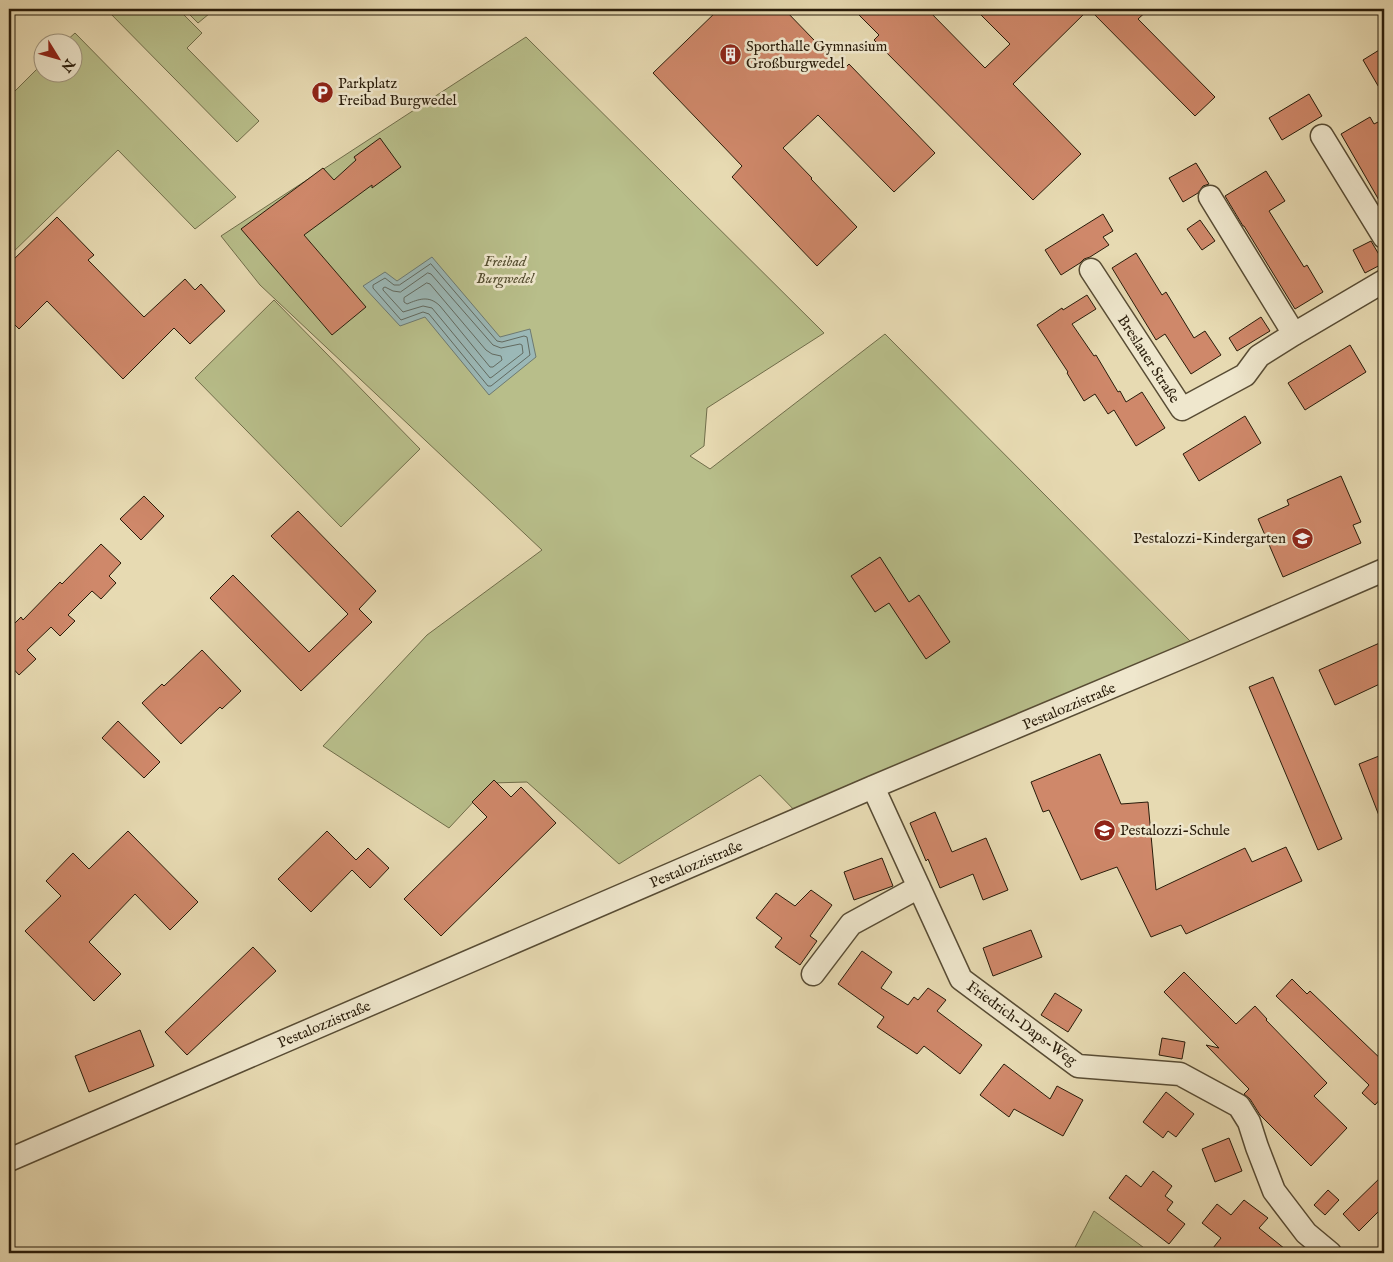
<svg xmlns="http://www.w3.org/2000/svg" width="1393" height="1262" font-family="'IM FELL English',serif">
<rect width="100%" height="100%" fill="#e7dab2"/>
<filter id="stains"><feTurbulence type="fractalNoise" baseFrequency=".004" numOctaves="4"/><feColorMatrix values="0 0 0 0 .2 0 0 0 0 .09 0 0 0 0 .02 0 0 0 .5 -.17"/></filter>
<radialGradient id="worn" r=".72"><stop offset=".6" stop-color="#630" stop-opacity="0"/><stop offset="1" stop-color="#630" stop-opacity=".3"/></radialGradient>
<path fill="#b8be8a" stroke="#706d4a" d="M106,9H148L151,12L154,9H178L202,33L187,48L259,121L237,142Z
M184,9H215L198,23Z
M75,33L236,197L195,229L118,150L9,256V97L42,64V72H72V42H65Z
M526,37L824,333L707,408L704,446L690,456L710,469L885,334L1199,650L802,818L760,775L619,864L527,782L491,783L449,828L323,746L427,635L542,550L260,285L221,236Z
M274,300L420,449L341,527L195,378Z
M1094,1211L1151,1253H1072Z"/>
<path fill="#9bb8b7" stroke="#6d7a72" d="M432,257L500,337L530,329L536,357L489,395L425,317L400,326L363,286L385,272L397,281Z"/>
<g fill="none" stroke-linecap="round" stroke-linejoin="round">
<path stroke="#626a60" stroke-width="1" d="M431,264L497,341L502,342L524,336L527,337L530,355L491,386H488L429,314L423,312L401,320L373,288V285L385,278L394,285H399Z
M428,273L431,274L493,345L501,348L520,344L522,345L523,353L492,377L490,378L432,308L423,306L403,312L383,290V288L385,287L393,291L400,292Z
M427,283L430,284L486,350L492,354L501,356L502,360L493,367H490L440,306C429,295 419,299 407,304L404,302V298Z"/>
</g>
<path fill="#cf886a" stroke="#291c0a" d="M719,9H784L843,70L849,64L935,153L894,192L818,115L783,148L812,178L811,179L857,227L817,266L732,177L742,166L653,73Z
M853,9H927L985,68L1010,44L975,9H1149L1138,19L1215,97L1195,116L1089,9L1013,84L1081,154L1033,200L874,40L879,35Z
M1384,47V96L1363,60Z
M1309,94L1322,116L1282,140L1269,118Z
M1370,117L1374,124L1384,119V209L1341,134Z
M380,138L401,167L372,188V185L304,235L366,307L332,335L241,229L323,168L334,180L356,160L354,157Z
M1196,163L1209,184L1203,186L1198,193L1183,202L1169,178Z
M1266,171L1285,201L1269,211L1304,267L1307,265L1323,292L1295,309L1244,226H1243L1225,196Z
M1103,214L1113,231L1103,237L1109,245L1090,257L1084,259L1080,263L1061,275L1045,250Z
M57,217L94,255L88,260L144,317L185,279L195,290L201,284L225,311L190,344L174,328L123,379L47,301L19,329L9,319V264Z
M1200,220L1215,241L1202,250L1187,229Z
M1371,241L1384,263L1365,273L1353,250Z
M1136,253L1162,295L1166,292L1194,338L1205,331L1221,355L1191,374L1165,334L1156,340L1112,268Z
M1087,295L1096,309L1072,324L1094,356L1096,355L1118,392L1120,391L1126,402L1142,392L1165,428L1136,446L1114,410L1108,414L1095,394L1084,401L1067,373L1068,372L1037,325L1062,308L1063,310Z
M1261,317L1270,331L1237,351L1229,338Z
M1350,345L1366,372L1305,410L1288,383Z
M1245,416L1261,443L1199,481L1183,454Z
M1341,476L1361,522L1353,525L1361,543L1283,577L1258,519L1289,505L1287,500Z
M144,496L164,516L141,540L120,519Z
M298,511L376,591L359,609L372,622L301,691L210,598L233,575L309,652L348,614L271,536Z
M101,544L121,563L109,576L116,583L101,599L92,591L68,615L75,621L60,636L51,627L27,650L36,659L19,675L9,664V629L21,617L23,620L60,582L62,584Z
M880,557L909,602L919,595L950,642L926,659L889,603L875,612L851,576Z
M1384,641V682L1335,705L1319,670Z
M202,650L241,691L222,709L220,707L181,744L142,703L162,684L164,686Z
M1273,677L1342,839L1318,850L1249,687Z
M118,721L160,762L144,778L102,738Z
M1100,754L1121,804L1148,802L1156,890L1245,848L1252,862L1286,847L1302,881L1186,934L1181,925L1151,937L1117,867L1081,880L1049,810L1043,812L1031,782Z
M1384,754V825L1383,826L1359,764Z
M494,780L511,797L521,787L556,823L441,936L404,899L487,817L472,802Z
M935,812L952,852L986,838L1008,890L983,900L973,874L940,888L928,859L926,861L910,823Z
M128,831L198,902L170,930L135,894L89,942L121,974L94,1001L25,931L61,896L46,881L73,853L89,869Z
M327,831L356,860L368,848L389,868L370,888L352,870L311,912L278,879Z
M882,858L893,886L854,900L844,872Z
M811,890L832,905L810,936L817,941L800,965L775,947L782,938L756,918L776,893L795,906Z
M1031,930L1042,957L993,976L983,948Z
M253,947L276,971L187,1055L165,1032Z
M862,951L892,972L881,988L908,1005L914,997L918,1000L928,988L946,1000L937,1011L982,1045L960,1074L924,1046L917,1054L877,1027L884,1017L838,984Z
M1184,972L1236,1024L1255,1006L1267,1019L1266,1020L1327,1083L1314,1096L1347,1128L1311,1166L1260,1115L1250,1099L1244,1094L1249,1089L1206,1045L1219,1048L1164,992Z
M1292,979L1307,994L1310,991L1384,1062V1099L1382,1097L1375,1105L1362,1093L1369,1085L1276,996Z
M1055,993L1082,1010L1068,1032L1041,1015Z
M140,1030L154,1066L89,1092L75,1056Z
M1162,1038L1185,1042L1182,1059L1159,1055Z
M1004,1064L1050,1099L1057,1086L1083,1100L1063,1136L1014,1109L1009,1117L980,1095Z
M1166,1092L1194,1114L1176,1137L1168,1131L1163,1138L1143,1122Z
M1229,1138L1242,1171L1215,1182L1202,1149Z
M1153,1171L1172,1186L1165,1196L1173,1202L1167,1210L1185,1224L1169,1244L1109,1198L1126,1175L1141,1187Z
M1384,1174V1206L1359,1231L1343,1214Z
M1328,1190L1339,1200L1325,1215L1314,1205Z
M1244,1200L1268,1218L1259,1228L1290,1253H1209L1221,1238L1202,1223L1217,1204L1231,1215Z"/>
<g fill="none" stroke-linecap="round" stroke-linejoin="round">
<defs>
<path id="minor" d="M1322,136L1384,237
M1210,197L1294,334
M1091,270L1182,409L1245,375L1259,356L1294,334L1384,281
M873,787L961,979L1078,1066L1180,1074L1239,1106L1249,1122L1257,1147L1274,1191L1306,1233L1330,1253
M813,974L851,924L919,887
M9,1160L873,787L1199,650L1384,570"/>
</defs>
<use href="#minor" stroke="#584c34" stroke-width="25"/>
<use href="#minor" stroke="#efe7cd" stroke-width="22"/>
</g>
<defs>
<symbol id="building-disc" viewBox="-11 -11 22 22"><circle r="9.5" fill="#8f2418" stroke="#efe7cd"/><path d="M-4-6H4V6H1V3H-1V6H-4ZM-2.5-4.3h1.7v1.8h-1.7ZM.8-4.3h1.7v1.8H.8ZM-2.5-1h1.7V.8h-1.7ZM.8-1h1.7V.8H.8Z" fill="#fff"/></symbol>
<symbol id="parking-disc" viewBox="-11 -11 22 22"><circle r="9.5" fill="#8f2418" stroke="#efe7cd"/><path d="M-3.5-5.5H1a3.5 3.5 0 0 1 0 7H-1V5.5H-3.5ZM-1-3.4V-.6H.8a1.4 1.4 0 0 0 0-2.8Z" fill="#fff"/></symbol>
<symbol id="school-disc" viewBox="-11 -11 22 22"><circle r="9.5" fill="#8f2418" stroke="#efe7cd"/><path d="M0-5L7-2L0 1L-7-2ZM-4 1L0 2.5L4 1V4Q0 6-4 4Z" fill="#fff"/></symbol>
</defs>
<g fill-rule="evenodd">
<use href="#building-disc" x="718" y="42" width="25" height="25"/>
<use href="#parking-disc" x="310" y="80" width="25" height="25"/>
<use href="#school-disc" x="1290" y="526" width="25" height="25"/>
<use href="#school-disc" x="1092" y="818" width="25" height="25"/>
</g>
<g text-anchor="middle" stroke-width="5" stroke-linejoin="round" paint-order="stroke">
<g font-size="15" fill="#291c0a" stroke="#efe7cd" text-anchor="start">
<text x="746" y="51">Sporthalle Gymnasium<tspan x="746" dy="17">Großburgwedel</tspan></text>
<text x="338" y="88">Parkplatz<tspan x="338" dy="17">Freibad Burgwedel</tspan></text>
<text x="1286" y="543" text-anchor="end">Pestalozzi-Kindergarten</text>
<text x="1120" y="835">Pestalozzi-Schule</text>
</g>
<g font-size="15" font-style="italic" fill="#544d30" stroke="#efe7cd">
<text x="505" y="266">Freibad<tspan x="505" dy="17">Burgwedel</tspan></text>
</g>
<g font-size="15" fill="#291c0a" stroke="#efe7cd">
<text transform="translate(1149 359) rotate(57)" y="5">Breslauer Straße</text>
<text transform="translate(1069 706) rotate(-23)" y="5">Pestalozzistraße</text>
<text transform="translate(696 864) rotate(-23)" y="5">Pestalozzistraße</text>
<text transform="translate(1022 1023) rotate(36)" y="5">Friedrich-Daps-Weg</text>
<text transform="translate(324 1024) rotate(-23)" y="5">Pestalozzistraße</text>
</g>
</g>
<rect width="1393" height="1262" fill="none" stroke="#e7dab2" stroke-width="30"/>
<rect x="10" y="10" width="1373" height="1242" fill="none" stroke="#291c0a" stroke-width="2.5"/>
<rect x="15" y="15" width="1363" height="1232" fill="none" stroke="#291c0a"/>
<g transform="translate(58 58) rotate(127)"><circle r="24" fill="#efe7cd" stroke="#a0967f"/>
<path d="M0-4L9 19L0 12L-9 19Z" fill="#8f2418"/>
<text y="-8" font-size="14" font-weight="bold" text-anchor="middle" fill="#291c0a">N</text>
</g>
<rect width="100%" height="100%" filter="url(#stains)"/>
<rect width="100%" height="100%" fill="url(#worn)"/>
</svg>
